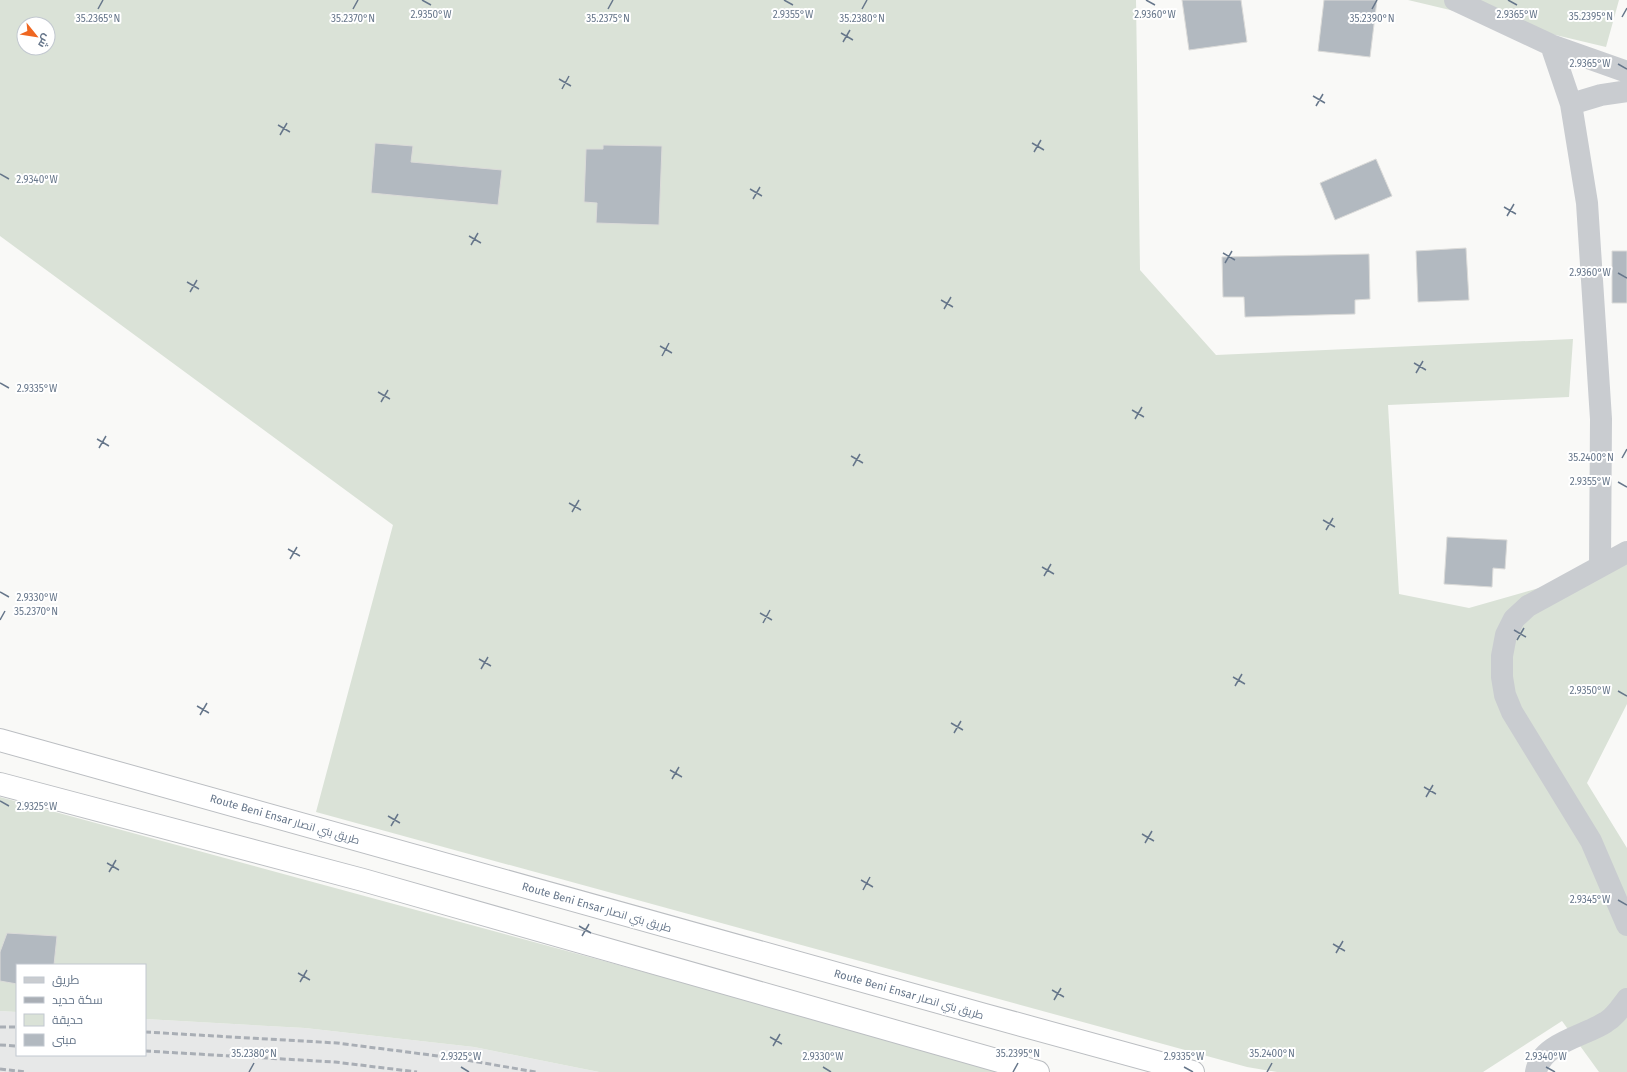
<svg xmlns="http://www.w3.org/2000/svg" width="1627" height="1072" font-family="'Fira Sans',Cairo,sans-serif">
<rect width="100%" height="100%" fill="#f9f9f7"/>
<path fill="#e7e8e8" d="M0,1011L17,1012V1055H145V1019L305,1028L474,1047L599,1072H0Z"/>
<path fill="#dae2d7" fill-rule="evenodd" d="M0,0H1136L1140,270L1216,355L1573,339L1569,397L1388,405L1399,594L1469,608L1627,563V704L1587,783L1627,848V1072H1599L1562,1021L1483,1072H1277L1247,1067L316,812L393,525L0,236ZM24,24H48V48H24Z
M1408,0H1619L1606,47Z
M0,797L1013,1072H599L474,1047L305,1028L145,1019V965H17V1012L0,1011Z"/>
<path fill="#b2b9c0" stroke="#dbdbd9" d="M1182,0H1241L1247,42L1189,50Z
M1324,0H1377L1370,57L1318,51Z
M375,143L413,146L411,162L502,170L498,205L371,193Z
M603,145L662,146L659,225L596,223L597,203L584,202L586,149H603Z
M1376,159L1392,196L1335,220L1320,183Z
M1466,248L1469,300L1418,302L1416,251Z
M1612,251H1627V303H1612Z
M1369,254L1370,299L1355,300V314L1245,317L1244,297H1223L1222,257Z
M1447,537L1507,540L1505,569L1493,568L1492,587L1444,584Z
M7,933L57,936L54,965H17V984L0,981V952Z"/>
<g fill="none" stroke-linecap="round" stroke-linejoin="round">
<defs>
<path id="highway" d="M0,740L985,1015L1193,1072
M0,784L363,880L1038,1072"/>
</defs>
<use href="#highway" stroke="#bbbec2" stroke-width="24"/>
<path stroke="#c9ccd0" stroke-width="22" d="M1455,0L1551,45L1627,72
M1551,45L1571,104L1587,203L1601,419L1600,566
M1571,104L1601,95L1627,91
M1627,552L1528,606L1514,619L1506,635L1502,656V677L1505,695L1512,712L1591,841L1627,925
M1536,1072C1541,1043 1585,1036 1606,1022C1615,1017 1621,1007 1627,999"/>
<use href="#highway" stroke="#fff" stroke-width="22"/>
<path stroke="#a9aeb5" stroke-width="3" stroke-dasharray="6 3" stroke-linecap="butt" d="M0,1027H17
M145,1032L337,1043L454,1058L536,1072
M0,1045L17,1046
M145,1051L335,1062L417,1072
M0,1069L26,1072"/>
</g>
<path fill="none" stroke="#66768a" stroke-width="1.5" d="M422,0L431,5M784,0L793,5M1146,0L1155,5M1508,0L1517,5M98,9L103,0M353,9L358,0M608,9L613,0M862,9L867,0M1372,9L1377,0M1622,17L1627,8M841,33L853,40M843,42L850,30M1618,64L1627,69M559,79L571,86M562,89L569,76M1313,96L1325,103M1316,106L1323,94M278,125L290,132M280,135L287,123M1032,143L1044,150M1034,152L1041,140M0,174L9,179M750,189L762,196M753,199L760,187M1504,207L1516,214M1507,216L1514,204M469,236L481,243M471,245L478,233M1223,253L1235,260M1225,263L1232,251M1618,273L1627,278M187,282L199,289M190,292L197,280M941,300L953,307M944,309L951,297M660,346L672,353M662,356L669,343M1414,363L1426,370M1416,373L1423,361M0,383L9,388M378,392L390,399M381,402L388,390M1132,410L1144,417M1135,419L1142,407M97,439L109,446M99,448L106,436M851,456L863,463M1622,458L1627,449M853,466L860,454M1618,482L1627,487M569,503L581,510M572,512L579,500M1323,520L1335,527M1326,530L1333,518M288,549L300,556M290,559L297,547M1042,567L1054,574M1044,576L1051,564M0,592L9,597M760,613L772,620M0,620L5,611M763,623L770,610M1514,630L1526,637M1517,640L1524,628M479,659L491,666M481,669L488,657M1233,677L1245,684M1235,686L1242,674M1618,691L1627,696M197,706L209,713M200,715L207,703M951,723L963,730M954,733L961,721M670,770L682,777M672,779L679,767M1424,787L1436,794M1426,797L1433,785M0,801L9,806M388,816L400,823M391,826L398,814M1142,834L1154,841M1145,843L1152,831M107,863L119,870M109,872L116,860M861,880L873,887M863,890L870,877M1618,900L1627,905M579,926L591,933M582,936L589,924M1333,944L1345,951M1336,953L1343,941M298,973L310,980M300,982L307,970M1052,990L1064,997M1054,1000L1061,988M770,1037L782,1044M773,1046L780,1034M461,1067L469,1072M823,1067L831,1072M1184,1067L1193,1072M1546,1067L1555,1072M249,1072L254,1063M1013,1072L1018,1063M1267,1072L1272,1063"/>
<g text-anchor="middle" stroke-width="4" stroke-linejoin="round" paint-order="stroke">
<g font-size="11" fill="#66768a" stroke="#fff">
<text transform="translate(285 819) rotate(16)" y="4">Route Beni Ensar طريق بني انصار</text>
<text transform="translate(597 907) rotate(16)" y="4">Route Beni Ensar طريق بني انصار</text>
<text transform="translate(909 994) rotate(16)" y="4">Route Beni Ensar طريق بني انصار</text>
</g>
</g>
<g font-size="10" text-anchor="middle" fill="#66768a" stroke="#fff" stroke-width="4" stroke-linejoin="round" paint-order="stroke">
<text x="1517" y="18">2.9365°W</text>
<text x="431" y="18">2.9350°W</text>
<text x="793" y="18">2.9355°W</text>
<text x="1155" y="18">2.9360°W</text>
<text x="1591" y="20">35.2395°N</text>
<text x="98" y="22">35.2365°N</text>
<text x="353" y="22">35.2370°N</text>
<text x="608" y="22">35.2375°N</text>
<text x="862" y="22">35.2380°N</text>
<text x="1372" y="22">35.2390°N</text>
<text x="1590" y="67">2.9365°W</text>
<text x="37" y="183">2.9340°W</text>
<text x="1590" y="276">2.9360°W</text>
<text x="37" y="392">2.9335°W</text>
<text x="1591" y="461">35.2400°N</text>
<text x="1590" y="485">2.9355°W</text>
<text x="37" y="601">2.9330°W</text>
<text x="36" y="615">35.2370°N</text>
<text x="1590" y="694">2.9350°W</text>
<text x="37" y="810">2.9325°W</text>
<text x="1590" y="903">2.9345°W</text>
<text x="254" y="1057">35.2380°N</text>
<text x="1018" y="1057">35.2395°N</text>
<text x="1272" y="1057">35.2400°N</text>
<text x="461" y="1060">2.9325°W</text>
<text x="823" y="1060">2.9330°W</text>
<text x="1184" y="1060">2.9335°W</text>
<text x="1546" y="1060">2.9340°W</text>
</g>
<rect x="16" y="964" width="130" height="92" fill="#ffffff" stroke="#c2c8d0"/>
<rect x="24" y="977" width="20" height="6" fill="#c9ccd0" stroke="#c2c8d0"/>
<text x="52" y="984" font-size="12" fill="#66768a">طريق</text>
<rect x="24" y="997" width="20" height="6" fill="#a9aeb5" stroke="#c2c8d0"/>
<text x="52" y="1004" font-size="12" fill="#66768a">سكة حديد</text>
<rect x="24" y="1014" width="20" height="12" fill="#dae2d7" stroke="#c2c8d0"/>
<text x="52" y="1024" font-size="12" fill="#66768a">حديقة</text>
<rect x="24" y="1034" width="20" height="12" fill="#b2b9c0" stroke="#c2c8d0"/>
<text x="52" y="1044" font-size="12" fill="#66768a">مبنى</text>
<g transform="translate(36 36) rotate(120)"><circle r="19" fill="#ffffff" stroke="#c2c8d0"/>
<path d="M0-3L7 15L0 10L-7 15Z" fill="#ef6721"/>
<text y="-6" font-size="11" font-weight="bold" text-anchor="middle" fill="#66768a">ش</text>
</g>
</svg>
